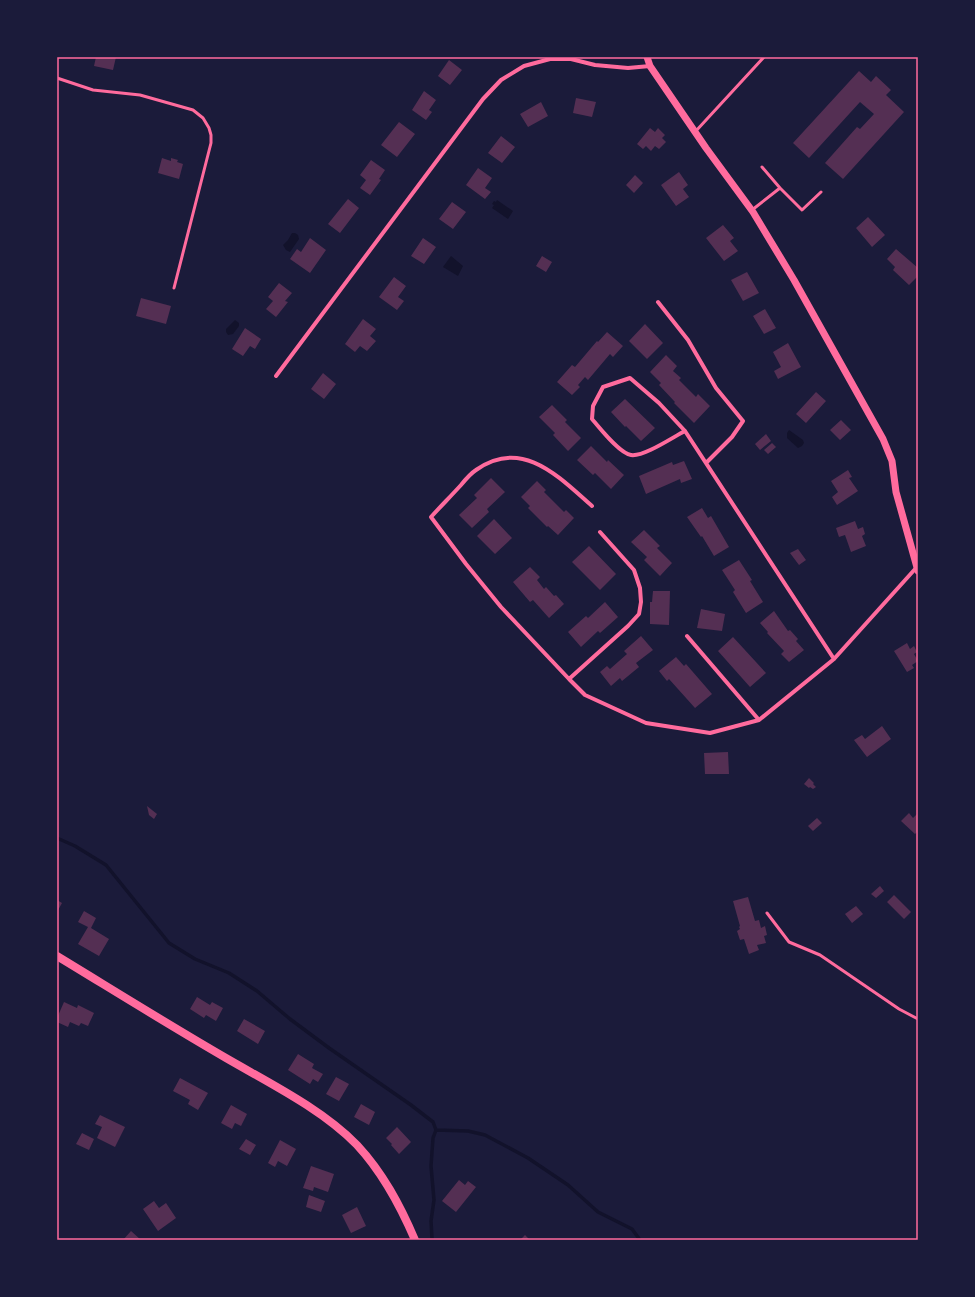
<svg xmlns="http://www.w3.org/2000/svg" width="975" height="1297" font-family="Overpass,sans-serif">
<rect width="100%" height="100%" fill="#1b1b3a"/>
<path fill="#12122b" d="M497,200L513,211L508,219L492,208L494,205L492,204L494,201L496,202Z
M292,233H295L298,235L299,239L290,252L286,250L283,245L288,240Z
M451,256L463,266L458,276L443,267Z
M235,320L239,323V326L233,334L228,335L226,332V329Z
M789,430L803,440L804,443L802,446L798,448L787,438V433Z"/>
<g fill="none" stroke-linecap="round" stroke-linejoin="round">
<path stroke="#12122b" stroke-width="3.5" d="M57,838L75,846L106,865L169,943L195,959L229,973L257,991L290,1019L329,1048L411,1105L433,1122L436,1130L468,1131L485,1135L528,1158L568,1185L598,1212L632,1229L640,1240
M432,1239L431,1221L434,1200L431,1166L433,1138L436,1130"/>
</g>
<path fill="#542f53" d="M96,57H116L113,70L94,66Z
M449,60L462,70L450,85L438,76Z
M859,71L871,82L876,76L891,90L886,95L904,112L843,179L825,163L857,127L860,129L874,114L860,102L809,158L793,143Z
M424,91L436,100L429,110L432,112L426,120L412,110Z
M576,98L596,102L592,117L573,113Z
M541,102L548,116L528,127L520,114Z
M399,122L415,134L397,157L381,145Z
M650,128L655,132L658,128L665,135L662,138L666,142L659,149L655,146L651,151L646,146L643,149L637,144Z
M501,136L515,147L502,163L488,153Z
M162,158L171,161V158L178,160L177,162L183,164L179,179L158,173Z
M371,160L385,170L379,179L381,180L370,195L360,188L366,180L360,175Z
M478,168L492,178L485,188L491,192L485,199L466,185Z
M679,172L688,185L683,189L689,197L676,206L661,185Z
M635,175L643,183L634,193L626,185Z
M348,199L359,208L340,233L328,224Z
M452,202L466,212L453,229L439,219Z
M868,217L885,235L872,247L856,228Z
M723,225L734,238L730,241L738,251L724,261L706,238Z
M310,238L326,250L310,273L290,259L297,249L301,252Z
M423,238L436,247L424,264L411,256Z
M896,249L918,268V276L909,285L893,270L895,267L887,259Z
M542,256L552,262L546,272L536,266Z
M747,272L759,293L743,301L731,280Z
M394,277L406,286L398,297L404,301L397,310L379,297Z
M279,283L292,293L285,301L288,302L276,317L266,309L273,301L268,297Z
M141,298L171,306L166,324L136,316Z
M765,309L776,328L764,334L753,316Z
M363,319L376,329L370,336L376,341L367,351L360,346L355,352L345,344Z
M645,324L663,343L647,359L629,341Z
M245,328L261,339L255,349L250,346L243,356L232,349Z
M607,332L623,346L613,357L610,354L588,380L585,377L578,385L580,387L572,395L557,382L572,365L575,367L597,341L598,342Z
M788,343L801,367L778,379L774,371L781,367L773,352Z
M666,355L677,366L673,371L681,378L679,380L696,397L698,394L710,406L694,423L674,403L675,402L659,385L661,383L650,372Z
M323,373L336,384L324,399L311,389Z
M816,392L826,401L806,423L796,414Z
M625,399L655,428L641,441L626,426L625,427L611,412Z
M552,405L567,420L565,422L581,438L568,451L553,435L555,433L539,417Z
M841,420L851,430L840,440L830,430Z
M766,434L771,441L760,450L755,444Z
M772,443L776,447L768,454L764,450Z
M591,446L607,462L608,460L624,475L611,489L595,473L593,475L577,460Z
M684,461L692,479L681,483L680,479L646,494L639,476L672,462L673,465Z
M848,470L852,477L849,478L858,491L837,505L832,497L838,492L831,481Z
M491,478L505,492L487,509L489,512L472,528L459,515L477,498L474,495Z
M537,481L546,490L544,492L564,512L566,510L574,518L558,535L548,526L547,527L528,508L530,506L521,497Z
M702,508L708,518L711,516L729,547L714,556L702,536L701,537L687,517Z
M494,519L512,538L495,554L477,536Z
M855,521L858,529L863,527L865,534L862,536L866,546L851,552L845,535L839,537L836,528Z
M644,530L660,546L657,548L672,563L660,576L644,560L647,557L631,542Z
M589,546L616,574L600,590L572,562Z
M798,549L806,560L799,565L790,553Z
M739,560L752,580L750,581L763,602L746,613L733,592L735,590L722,570Z
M530,567L540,577L537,580L544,589L546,587L554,596L556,595L564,604L549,618L533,600L530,602L513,582Z
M653,591H670L669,625L650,624V602H652Z
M605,602L618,617L600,633L598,631L581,647L568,632L586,616L588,618Z
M701,609L725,614L722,631L697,628Z
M774,611L788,631L790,630L798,639L796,641L804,650L789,662L781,654L784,651L767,633L768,632L760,623Z
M641,636L653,650L636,663L639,667L622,681L620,678L611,686L600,672L607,666L610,669L627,654L624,651Z
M733,637L766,673L750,687L718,651Z
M907,643L910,649L914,646L917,652L914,654L918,661L912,665L914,668L907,672L894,651Z
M676,657L684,666L686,664L712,694L695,708L669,679L667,681L659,671Z
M882,726L891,739L867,757L854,740L862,735L865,739Z
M728,752L729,774H705L704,753Z
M809,778L814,783L813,784L816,787L813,789L810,787L809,788L804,784Z
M147,806L157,814L154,819L149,815Z
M909,813L913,818L918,813V831L915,834L901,821Z
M817,818L822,823L813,831L808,826Z
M880,886L884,891L876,898L871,894Z
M894,895L911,912L904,919L887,902Z
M748,897L755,921L759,920L761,928L765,926L767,935L764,936L766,943L757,945L759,950L749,954L744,939L740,940L737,931L740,929L739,927L740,926L733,901Z
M57,900L62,903L57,912Z
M856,906L863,914L852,923L845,914Z
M84,911L96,918L91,928L109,939L99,956L78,944L88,927L78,922Z
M197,997L210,1005L212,1002L223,1008L216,1021L206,1015L204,1018L190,1009Z
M64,1002L77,1008L78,1005L94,1013L88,1026L81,1023L79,1026L70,1022L68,1027L57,1022V1018Z
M244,1019L265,1031L258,1044L237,1031Z
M298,1054L314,1064L312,1068L323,1074L318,1082L313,1079L310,1084L288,1070Z
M336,1077L349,1084L339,1101L326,1094Z
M180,1078L208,1093L198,1110L188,1104L190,1100L173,1091Z
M361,1104L375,1112L369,1125L354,1117Z
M231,1105L247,1114L241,1126L235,1123L232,1129L221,1123Z
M100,1115L125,1127L115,1147L97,1138L102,1127L95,1124Z
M397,1127L411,1142L399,1154L391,1145L392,1144L386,1138Z
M82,1133L94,1139L89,1150L76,1144Z
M246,1139L256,1145L250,1155L239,1149Z
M280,1140L296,1149L287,1166L278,1161L275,1167L268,1163Z
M311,1166L334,1174L328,1192L314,1187L313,1191L303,1188Z
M459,1180L465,1185L468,1181L476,1187L456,1212L442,1201Z
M309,1195L325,1201L321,1212L306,1207Z
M154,1201L159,1208L166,1203L176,1218L158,1231L143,1209Z
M357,1207L366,1226L351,1233L342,1215Z
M131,1231L141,1240H123Z
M525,1235L530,1240H520Z"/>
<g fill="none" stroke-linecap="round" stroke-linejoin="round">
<path stroke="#ff6b9d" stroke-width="3" d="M57,78L93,90L140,95L193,110L203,118L209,128L211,135V143L174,288
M695,132L764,57
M762,167L780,188
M752,210L780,188L802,210L821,192
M767,913L789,942L820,955L899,1009L918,1019"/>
<path stroke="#ff6b9d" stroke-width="4" d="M658,302L688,340L716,388L743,421L732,437L706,463
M276,376L483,99L501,80L524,66L550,59H571L595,65L628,68L650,66
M685,431C673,437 644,457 631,455C619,453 600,428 592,419L593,406L603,387L630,378L659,403L685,431L834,659
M592,506C559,477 522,437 476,470C470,474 465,480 461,485C451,496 441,506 431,517L466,564L501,607L569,679L585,695L646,723L710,733L759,720L834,659L916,568
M687,636L759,720
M569,679L628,626L639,614L641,602L640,588L634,570L600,532"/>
<path stroke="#ff6b9d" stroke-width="7" d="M647,57L650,66L706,148L753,212L794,280L883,439L892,461L896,492L918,571"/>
<path stroke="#ff6b9d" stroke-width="8" d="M57,956C113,990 169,1025 226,1058C269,1083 322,1109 357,1145C383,1173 400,1205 415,1240"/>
</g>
<rect width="975" height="1297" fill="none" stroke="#1b1b3a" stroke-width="116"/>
<rect x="58" y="58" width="859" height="1181" fill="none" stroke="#ff6b9d" stroke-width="1.5"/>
</svg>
